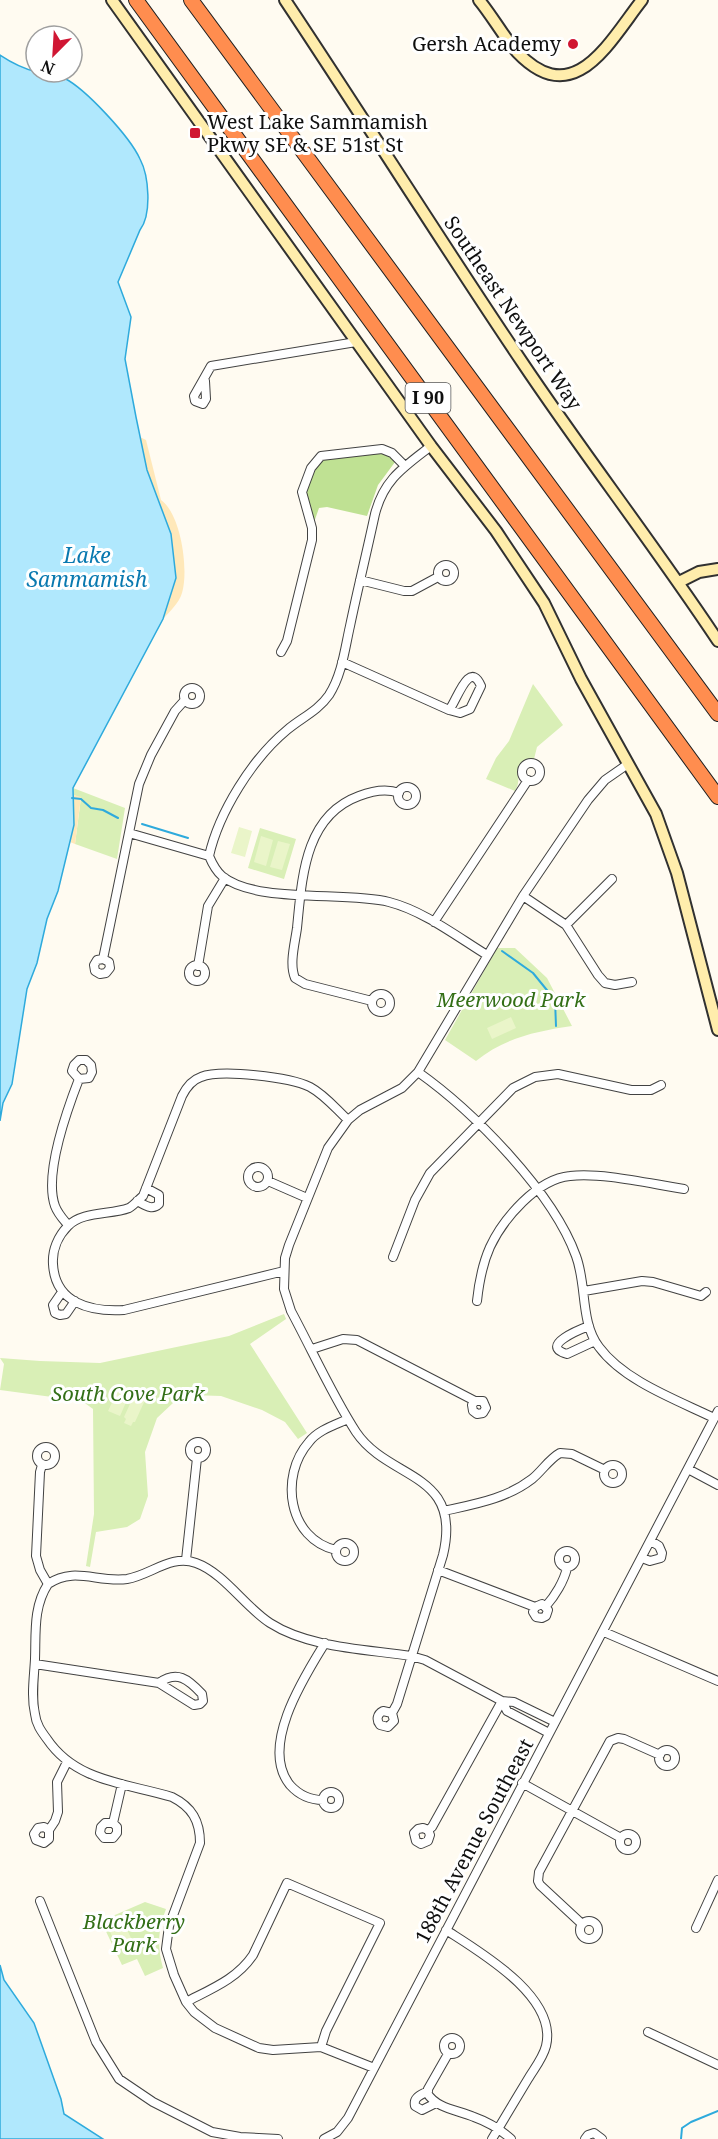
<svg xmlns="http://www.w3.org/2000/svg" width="718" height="2139" font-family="'Noto Serif',serif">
<rect width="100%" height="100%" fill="#fffbf1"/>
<path fill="#d9efb6" d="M533,684L563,725L537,747L534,759H527C512,770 523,778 515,791L486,779L496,758L509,741Z
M73,788L125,808L117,859L75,844L81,798L74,795Z
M260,828L296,839L284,879L248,868Z
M497,948H515L547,978L572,1026C537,1031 504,1038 476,1061L445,1040Z
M284,1314L286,1319L250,1344L307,1433L298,1439L285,1422L262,1410L221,1396L191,1395L173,1403L157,1418L145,1452L148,1496L140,1519L127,1527L96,1532L90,1567L86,1566L94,1514L93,1409L82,1401L0,1390L4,1364L0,1358L40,1361L100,1363L229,1336Z
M145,1902L166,1909C158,1930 157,1947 163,1968L145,1976L137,1959L122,1965L101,1921Z"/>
<path fill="#bfe193" d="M382,449L398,458L378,485L367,516L327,507L319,508L312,528L303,503L311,468L317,459Z"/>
<path fill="#ffe8b9" d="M140,437L146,440L161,500C181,514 189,570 182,593C179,603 170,611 163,619L176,578L171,534L147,470Z
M74,795L81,797L75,844L70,842L74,825Z"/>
<path fill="#eaf5c9" d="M239,827L252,831L245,857L231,853Z
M261,836L273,840L266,866L254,862Z
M278,841L290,844L282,870L270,867Z
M511,1017L516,1028L492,1039L487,1028Z
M120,1386L131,1391L120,1416L108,1411Z
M139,1390L145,1392L144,1396L146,1398L135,1422H133L131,1426L124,1423L126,1419L124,1417L135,1393L137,1394Z
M122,1919L131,1938L116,1945L107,1925Z"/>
<path fill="#b0e8fd" stroke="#2eaadc" stroke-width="1.5" d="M0,55C12,63 25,69 37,72C46,74 56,74 64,78C86,89 130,137 140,159C149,176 152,214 140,230L118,282L131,317L125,359L136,417L147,470L171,534L176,578L163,619L73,788L74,825L58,891L47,919L37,963L27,989L12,1084L3,1103L0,1121Z
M0,1965L4,1980L34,2023L61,2099L64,2114L103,2139H0Z"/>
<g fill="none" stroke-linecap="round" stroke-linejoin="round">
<path stroke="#2eaadc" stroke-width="2" d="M72,798L81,799L91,808L103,810L118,818
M142,824L188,838
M502,951L533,973L555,1000L556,1026
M681,2139L682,2128L691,2122L718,2111"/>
<defs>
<path id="street" d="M205,381L206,399L203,404L195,401L194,396L211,366L356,342
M438 573a8 8 0 1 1 16 0a8 8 0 1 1-16 0Z
M360,580L404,591H412L438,577
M281,652L287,641L312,540V528L302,492L311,468L321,456L382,449L392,453L405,466
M342,662L449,710L460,713L470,709L481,686C469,658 456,703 449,710
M184 696a8 8 0 1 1 16 0a8 8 0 1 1-16 0Z
M522 772a9 9 0 1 1 18 0a9 9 0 1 1-18 0Z
M398 796a9 9 0 1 1 18 0a9 9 0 1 1-18 0Z
M129,833L209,856C212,863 216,871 222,876C256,904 346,891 389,902C424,911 456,936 487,955
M209,856C219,812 252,759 287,730C301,718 318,711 329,695C342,675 345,648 350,626C358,588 367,551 375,514C384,479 404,467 431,446
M523,896L566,925L598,975L605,983L615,985L632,982
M434,922L528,780
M566,925L612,879
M103,959L97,960L94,965L95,971L100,974L106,973L110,968L109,962L103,959L139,784L151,755L175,711L184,701
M189 973a8 8 0 1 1 16 0a8 8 0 1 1-16 0Z
M198,966L208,906L225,878
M372 1003a9 9 0 1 1 18 0a9 9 0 1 1-18 0Z
M372,1001L305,984L295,978C289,964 295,943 297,928C302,879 304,816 359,796C372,791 386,788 399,793
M418,1072C473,1111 553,1192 576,1256C587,1285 580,1322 599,1347C624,1381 677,1400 714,1418
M248 1177a10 10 0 1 1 20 0a10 10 0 1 1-20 0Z
M268,1181L307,1198
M137,1201C145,1205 152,1211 159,1204V1195L146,1188
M68,1225C63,1219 58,1214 55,1206C44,1175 67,1110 79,1079L89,1078L92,1072L91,1065L86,1060H79L74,1065L72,1071L79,1079
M393,1257L415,1200L430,1173L513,1088L535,1077L558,1074L631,1090H651L661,1085
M284,1271L124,1310C90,1312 55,1303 53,1264C52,1250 58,1236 68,1226C82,1211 111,1215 129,1208C134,1205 138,1200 143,1196L182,1096C186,1088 192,1080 201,1077C221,1069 290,1077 310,1087C325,1095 336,1109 348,1120
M584,1291L642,1281L653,1282L701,1296L706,1292
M62,1292L53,1305L55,1313L60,1315L66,1314L75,1301
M477,1301C479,1282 482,1265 490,1247C503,1219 537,1179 570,1176C601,1172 651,1184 684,1189
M589,1326C581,1329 538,1346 567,1354L595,1341
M312,1349L343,1339L357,1340L475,1401H483L486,1408L483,1413L477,1414L473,1411L472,1405L475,1401
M190 1450a8 8 0 1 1 16 0a8 8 0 1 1-16 0Z
M37 1456a9 9 0 1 1 18 0a9 9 0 1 1-18 0Z
M604 1474a9 9 0 1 1 18 0a9 9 0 1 1-18 0Z
M42,1465L40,1472L36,1556L40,1570L48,1584C33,1607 36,1633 35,1659C34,1678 31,1696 35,1714C36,1724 41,1731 47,1739C76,1782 126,1783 172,1797C192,1807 200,1821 200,1843L169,1926L166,1949L174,1975L186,2002L194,2012L215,2028L259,2048L273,2050L321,2047L374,2068
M688,1469L718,1485
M444,1511C475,1504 506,1499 532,1479C542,1471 549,1459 560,1453L572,1454L605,1470
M336 1552a9 9 0 1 1 18 0a9 9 0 1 1-18 0Z
M336,1550C288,1539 279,1476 309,1442C318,1430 335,1425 348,1419
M559 1559a8 8 0 1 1 16 0a8 8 0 1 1-16 0Z
M642,1558L650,1561L661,1558L662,1553L659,1546L651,1541
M186,1560L197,1458
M438,1570L535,1607L542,1604L548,1610L546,1616L542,1618L536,1617L533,1612L535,1607
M48,1584C75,1566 97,1583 127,1579C151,1575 171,1554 196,1563C224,1573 245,1607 270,1623C309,1648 366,1649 411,1656L425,1660L502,1701L432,1827L428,1830L430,1835L428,1841L421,1844L416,1841L414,1833L418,1829L423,1828L428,1830
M546,1606C555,1596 564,1581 567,1568
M604,1632L718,1681
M35,1664L159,1683L194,1705L200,1704L203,1701L202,1694C188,1679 177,1670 159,1683
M392,1713L383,1711C377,1714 376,1720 380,1725L388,1727L394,1721L392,1713L397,1704L443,1555C463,1471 389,1481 356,1432C332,1395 312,1350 291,1311L284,1289L285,1258L289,1245L328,1148L348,1120L360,1110L402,1088L418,1072L523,896L588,800L605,780L628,764
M549,1733L507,1711L502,1701L514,1702L555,1722
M659 1758a8 8 0 1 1 16 0a8 8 0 1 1-16 0Z
M522,1783L621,1838
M323 1800a8 8 0 1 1 16 0a8 8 0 1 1-16 0Z
M323,1800C309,1800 299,1795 290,1785C259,1747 304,1677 325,1643
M113,1823H105L101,1827L100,1833L104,1838H113L117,1833V1827L113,1823L122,1784
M49,1830L44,1827L38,1828L34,1834L36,1840L44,1843L49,1839V1830L55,1821L58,1812L57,1782L67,1762
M620 1842a8 8 0 1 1 16 0a8 8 0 1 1-16 0Z
M40,1901L96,2042L119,2079L153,2102L212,2132L240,2137L278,2139
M580 1930a9 9 0 1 1 18 0a9 9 0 1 1-18 0Z
M582,1924L540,1885L538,1881L539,1872L610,1741L618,1738L624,1739L660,1755
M696,1928L718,1880
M446,1930C480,1952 558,1997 546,2046C543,2058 534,2069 528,2079C516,2099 504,2119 492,2139
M186,2002C211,1989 237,1979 253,1955L287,1883L380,1923L326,2031L321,2047
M648,2032L718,2065
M444 2046a8 8 0 1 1 16 0a8 8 0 1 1-16 0Z
M448,2054L428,2089L427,2093C437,2109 458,2110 474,2117C488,2122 500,2129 511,2139
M428,2091C421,2095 413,2097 415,2106L422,2110L436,2103
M324,2139L337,2132L348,2118L718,1411
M585,2139L588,2135L594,2133L602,2139"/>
<path id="secondary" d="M112,0L431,446L496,531L544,603L581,679L656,814L677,873L718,1030
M285,0C365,120 441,242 522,362C585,456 655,546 718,641
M479,0C493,17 503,36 517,52C574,112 609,42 642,0
M679,582L699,572L718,569"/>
<path id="highway" d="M136,0L718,797
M191,0L718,714"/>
</defs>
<use href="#street" stroke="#424242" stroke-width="10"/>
<use href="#secondary" stroke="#313131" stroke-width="14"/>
<use href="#highway" stroke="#202020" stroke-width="16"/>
<use href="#street" stroke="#fff" stroke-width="8"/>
<use href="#secondary" stroke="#ffedac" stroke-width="10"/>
<use href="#highway" stroke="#ff8d4f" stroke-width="14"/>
</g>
<g fill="#d01633" stroke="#fff" stroke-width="2">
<circle cx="573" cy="44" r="6"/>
<rect x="189" y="127" width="12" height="12" rx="3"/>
</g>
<g text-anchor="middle" stroke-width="6" stroke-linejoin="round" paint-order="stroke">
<rect fill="#fff" stroke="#575757" stroke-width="1.5" x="405.5" y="383" width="45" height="30" rx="4.5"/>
<g font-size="18" font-weight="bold" fill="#0f0f0f">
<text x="428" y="404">I 90</text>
</g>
<g font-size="20" fill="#0f0f0f" stroke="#fff" text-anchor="end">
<text x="561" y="51">Gersh Academy</text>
<text x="207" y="129" text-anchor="start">West Lake Sammamish<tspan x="207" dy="23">Pkwy SE &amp; SE 51st St</tspan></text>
</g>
<g font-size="20" fill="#0f0f0f" stroke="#fff">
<text transform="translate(513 313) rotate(56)" y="7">Southeast Newport Way</text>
<text transform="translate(474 1841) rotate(-62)" y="7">188th Avenue Southeast</text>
</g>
<g font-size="20" font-style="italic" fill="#336f17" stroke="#fff">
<text x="511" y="1007">Meerwood Park</text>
<text x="128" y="1401">South Cove Park</text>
<text x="134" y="1929">Blackberry<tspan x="134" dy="23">Park</tspan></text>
</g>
<g font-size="21" font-style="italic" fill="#0979b0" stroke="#fff">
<text x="87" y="563">Lake<tspan x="87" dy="24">Sammamish</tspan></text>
</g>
</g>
<g transform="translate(54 54) rotate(204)"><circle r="28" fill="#ffffff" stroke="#9f9f9f" stroke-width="1.5"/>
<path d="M0-4.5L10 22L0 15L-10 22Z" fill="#d01633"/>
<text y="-9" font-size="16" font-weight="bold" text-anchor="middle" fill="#0f0f0f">N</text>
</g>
</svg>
